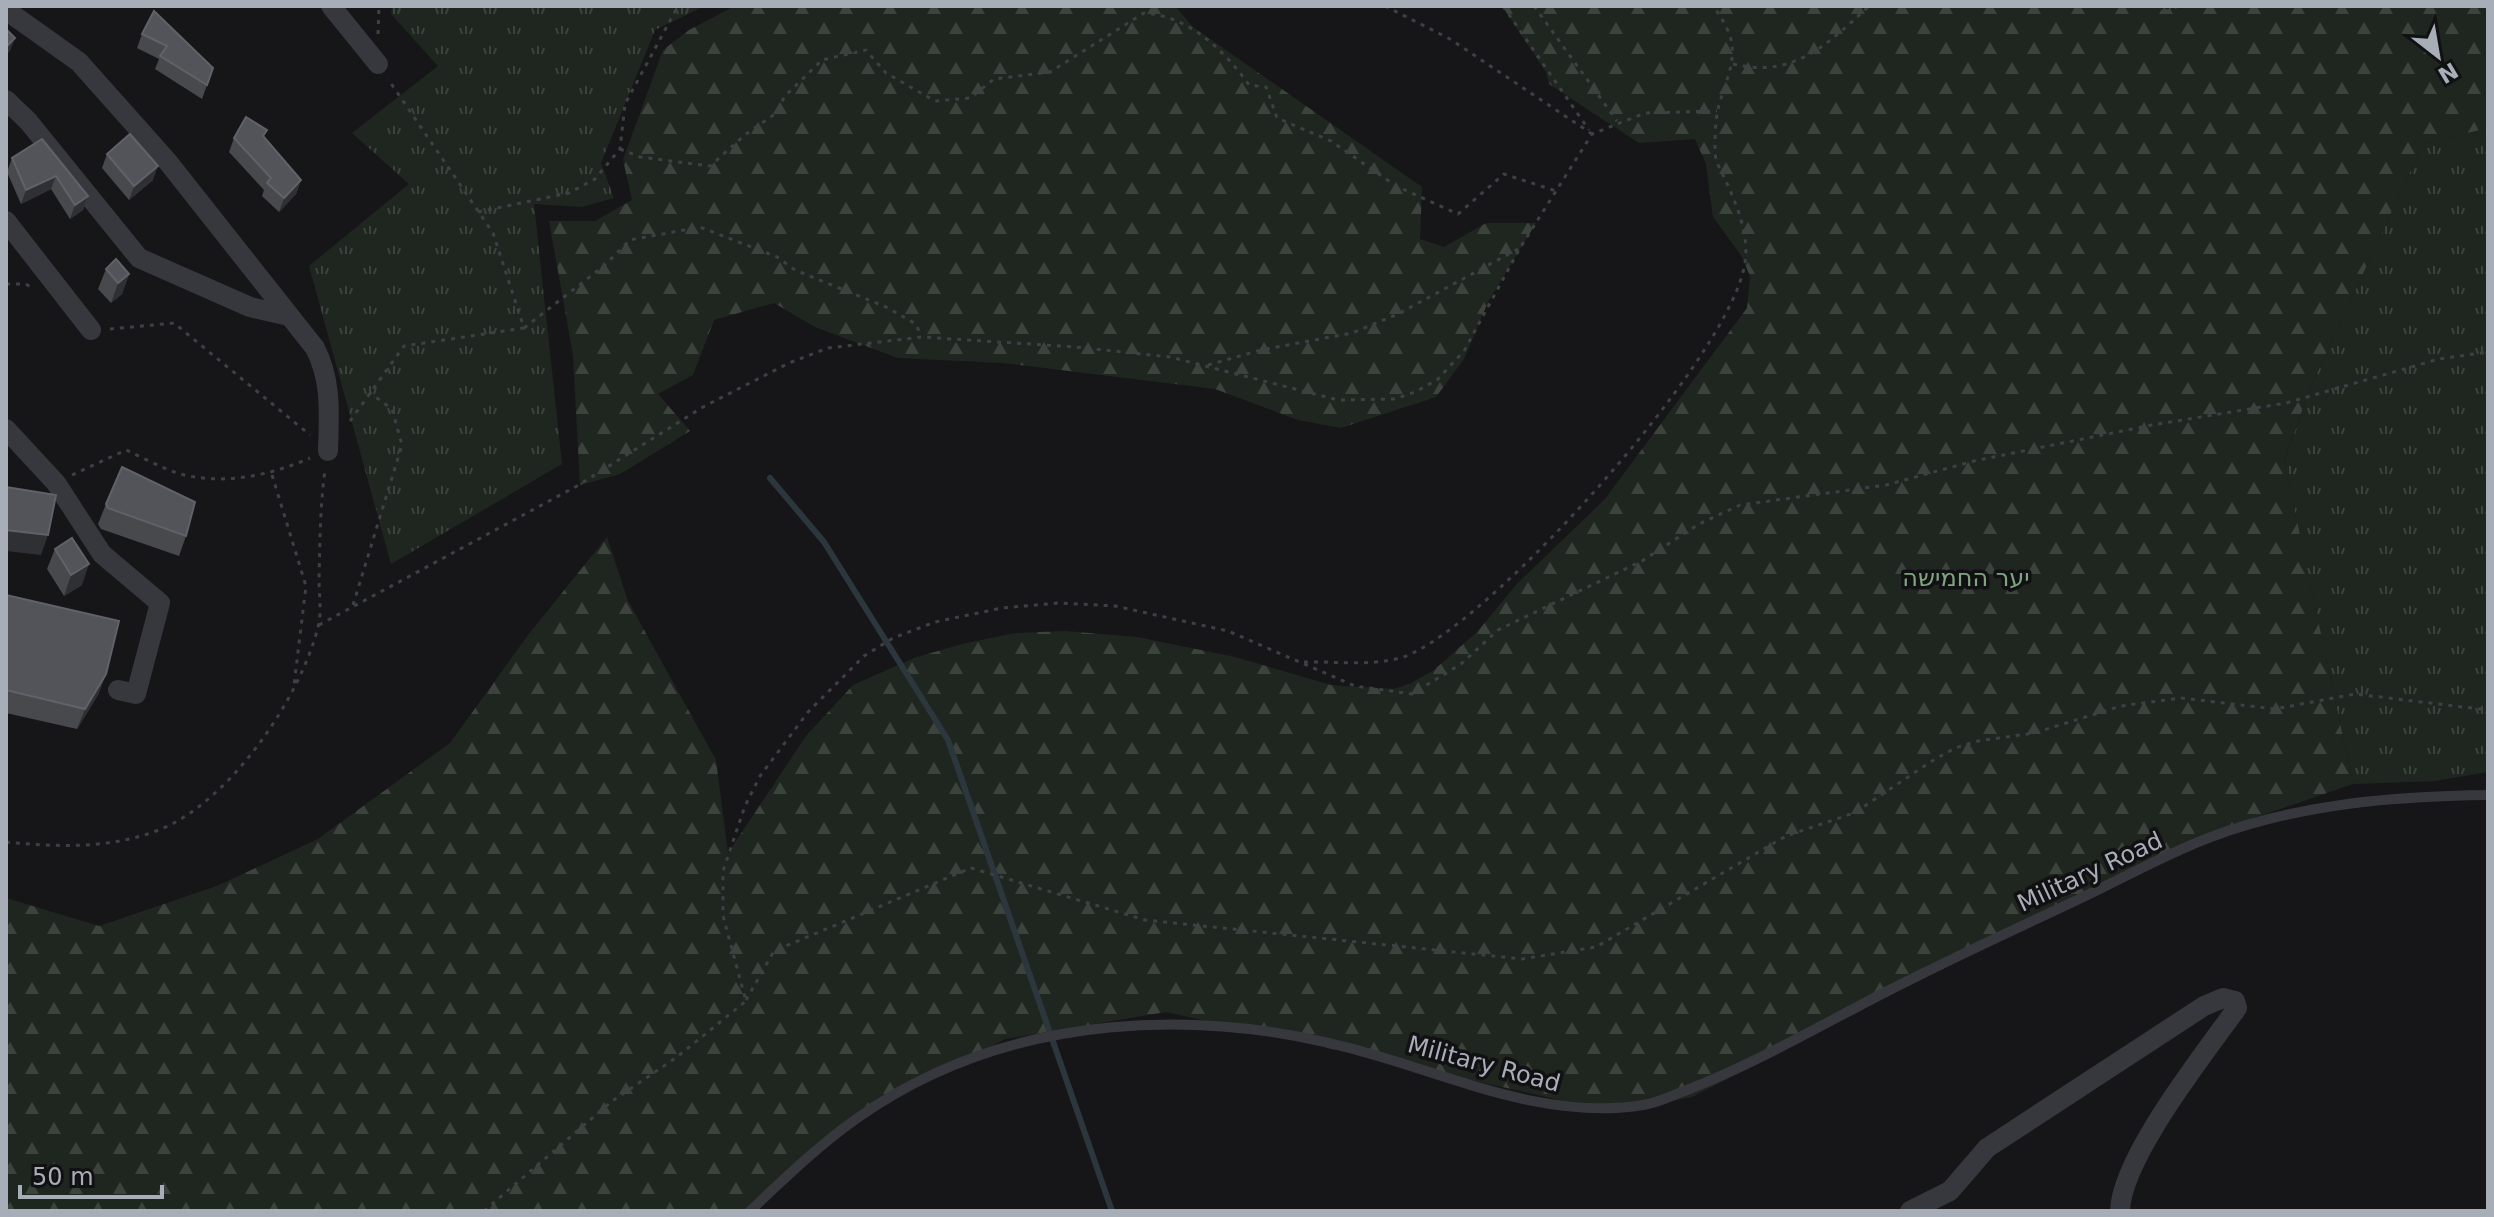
<svg xmlns="http://www.w3.org/2000/svg" width="2494" height="1217" font-family="'DejaVu Sans',Heebo,sans-serif">
<defs>
<pattern id="grass-tufts" width="24" height="20" patternUnits="userSpaceOnUse" patternTransform="scale(2)"><rect width="24" height="20" fill="#1e261f"/><path d="M3 7l-1-3M5 7V3M7 7l1-3M15 17l-1-3M17 17v-4M19 17l1-3" fill="none" stroke="#3c433d"/></pattern>
<pattern id="forest-firs" width="22" height="20" patternUnits="userSpaceOnUse" patternTransform="scale(2)"><rect width="22" height="20" fill="#1e261f"/><path d="M5 1l3.5 6h-7zM16 11l3.5 6h-7z" fill="#3c433d"/></pattern>
</defs>
<rect width="100%" height="100%" fill="#161618"/>
<path fill="url(#grass-tufts)" d="M392,6H705L655,30L601,163L614,198L582,207L534,204L562,464L391,564L309,266L409,184L352,133L438,66L391,14Z
M2129,6H2209L2135,13Z
M2488,128V772L2435,781L2353,784L2284,461L2312,384L2423,144Z"/>
<path fill="url(#forest-firs)" d="M735,6H1175L1193,27L1422,187L1420,239L1444,247L1486,223H1536L1488,302L1464,359L1436,397L1341,428L1298,420L1215,389L1003,363L898,358L815,327L774,303L714,320L693,375L658,394L690,431L620,474L580,485L573,355L549,221H595L632,200L623,160L663,50L689,30Z
M1502,6H2129L2135,12L2209,6H2488V128L2423,144L2312,384L2284,460L2353,784L2204,835L1692,1097L1614,1112L1166,1012L1005,1039L863,1116L748,1211H6V898L99,926L217,886L318,839L450,743L528,635L607,537L628,601L716,760L728,853L806,736L853,685L914,658L962,644L1015,633L1065,631L1137,637L1235,657L1331,685L1394,689L1411,683L1434,670L1478,631L1516,585L1605,499L1747,308L1750,276L1741,255L1713,217L1706,164L1695,139L1639,143L1549,84L1546,72Z"/>
<g fill="none" stroke-linecap="round" stroke-linejoin="round">
<path stroke="#2c363d" stroke-width="6" d="M770,478L824,542L948,740L1112,1211"/>
<path stroke="#3d4044" stroke-width="3" stroke-dasharray="4 6" stroke-linecap="butt" d="M1385,6L1450,39L1592,134
M1503,6L1589,130
M1534,6L1617,121
M378,34L379,6
M1733,64C1792,79 1827,45 1869,6
M620,149L640,157L710,166L746,134L775,114L785,96L822,60L866,50L886,73L935,101L970,98L994,79L1050,72L1144,13C1189,16 1224,50 1249,85L1266,87L1277,118L1331,141L1396,186L1458,214L1504,174L1556,191
M478,212L569,193L595,179L620,149L625,104L678,6
M6,284H26L32,288
M524,328L605,265L630,240L700,227L777,257L795,270L886,307L916,324L921,336
M110,329L174,323L310,435
M1208,365L1261,350L1352,333L1398,314L1520,248
M350,421L404,346L524,328L493,233L388,79
M72,475L126,450C142,457 159,467 177,473C221,486 269,476 310,458
M272,475L306,586L294,685
M353,605L402,445L392,409L370,393
M319,625L577,486L703,407L789,363L828,348L922,337L1075,347L1170,357L1338,400L1394,399L1415,392L1437,380L1464,351L1520,248L1592,134L1645,113L1717,111
M1304,662C1337,661 1383,668 1413,653C1503,609 1718,369 1743,272C1752,240 1738,208 1725,179C1721,171 1715,161 1715,151C1715,138 1715,122 1718,109C1724,84 1739,59 1729,33C1725,23 1719,15 1714,6
M6,842C55,847 109,849 156,831C228,805 300,699 318,627C322,613 319,594 319,579C320,542 320,506 325,470
M746,1000L774,951L971,868L1145,920L1522,959L1596,947L1786,836L1854,813L1932,761L1955,748L1978,741L2034,733L2121,706L2181,698L2275,709L2355,694L2488,710
M484,1211L611,1102L677,1057L746,1001L723,916V871L745,806L760,776L808,712L864,656L893,638L935,622L1002,608L1059,603L1115,606L1228,631L1355,686L1412,694L1461,664L1498,630L1642,561L1699,524L1740,505L1886,485L1974,461L2152,425L2286,403L2439,359L2488,352"/>
<path stroke="#37383d" stroke-width="10" d="M750,1211C784,1179 818,1146 856,1119C1008,1011 1205,1004 1378,1056C1463,1081 1553,1120 1643,1105C1658,1103 1673,1095 1687,1090C1751,1065 1811,1031 1872,999C1939,964 2007,933 2075,901C2120,880 2165,854 2211,837C2299,804 2395,796 2488,795"/>
<path stroke="#37383d" stroke-width="20" d="M331,6L378,64
M6,10L79,62L168,162L315,348C332,381 329,414 328,451
M6,100L28,121L139,258L250,307L289,316
M6,221L91,330
M6,429L56,483L102,554L160,603L136,694L118,690
M1910,1211L1950,1191L1987,1148L2204,1006L2223,998L2235,1001L2237,1008C2205,1053 2121,1158 2120,1211"/>
</g>
<path fill="#47494d" d="M142,34L213,68L202,99L155,69L159,59L137,48Z
M264,137L301,180L296,194L279,212L262,196L264,190L229,152L234,138Z
M42,139L88,196L83,210L70,219L51,189L21,204L7,172L12,158Z
M107,154L153,180L129,200L102,168Z
M106,269L129,274L122,294L111,303L98,289Z
M106,504L186,536L179,556L101,529L98,524Z
M55,549L82,585L64,596L47,569Z
M6,595L106,674L98,695L77,729L6,713Z"/>
<path fill="#2f3033" d="M15,38L10,51L6,55V47Z
M158,166L153,180L129,200L134,186Z
M56,176L51,189L21,204L26,190Z
M301,180L296,194L279,212L284,198Z
M88,196L83,210L70,219L75,205Z
M129,274L122,294L111,303L118,283Z
M6,530L48,535L41,555L6,551Z
M89,564L82,585L64,596L71,575Z
M106,674L98,695L77,729L85,709Z"/>
<path fill="#525459" stroke="#5f6268" stroke-width="2" d="M154,11L213,68L207,85L160,56L167,46L142,34Z
M6,29L15,38L6,47Z
M246,117L267,130L263,136L301,180L284,198L267,183L271,178L234,138Z
M130,134L158,166L134,186L107,154Z
M42,139L88,196L75,205L56,176L26,190L12,158Z
M116,259L129,274L118,283L106,269Z
M122,467L195,502L186,536L108,508L106,504Z
M6,487L56,495L48,535L6,530Z
M72,538L89,564L71,575L55,549Z
M6,595L119,621L106,674L85,709L6,690Z"/>
<g text-anchor="middle" stroke-width="7" stroke-linejoin="round" paint-order="stroke">
<g font-size="24" fill="#7fa480" stroke="#111113">
<text x="1966" y="586">יער החמישה</text>
</g>
<g font-size="24" fill="#a8aeb8" stroke="#111113">
<text transform="translate(2090 872) rotate(-25)" y="8">Military Road</text>
<text transform="translate(1484 1064) rotate(15)" y="8">Military Road</text>
</g>
</g>
<rect width="2494" height="1217" fill="none" stroke="#a8aeb8" stroke-width="16"/>
<g transform="translate(2438 56) rotate(149)" stroke="#111113" stroke-width="6" paint-order="stroke">
<path d="M0-6L14 30L0 20L-14 30Z" fill="#a8aeb8"/>
<text y="-12" font-size="22" font-weight="bold" text-anchor="middle" fill="#a8aeb8">N</text>
</g>
<path d="M20 1185v12h142v-12" fill="none" stroke="#a8aeb8" stroke-width="4"/>
<text x="32" y="1185" font-size="24" fill="#a8aeb8" stroke="#111113" stroke-width="6" paint-order="stroke">50 m</text>
</svg>
